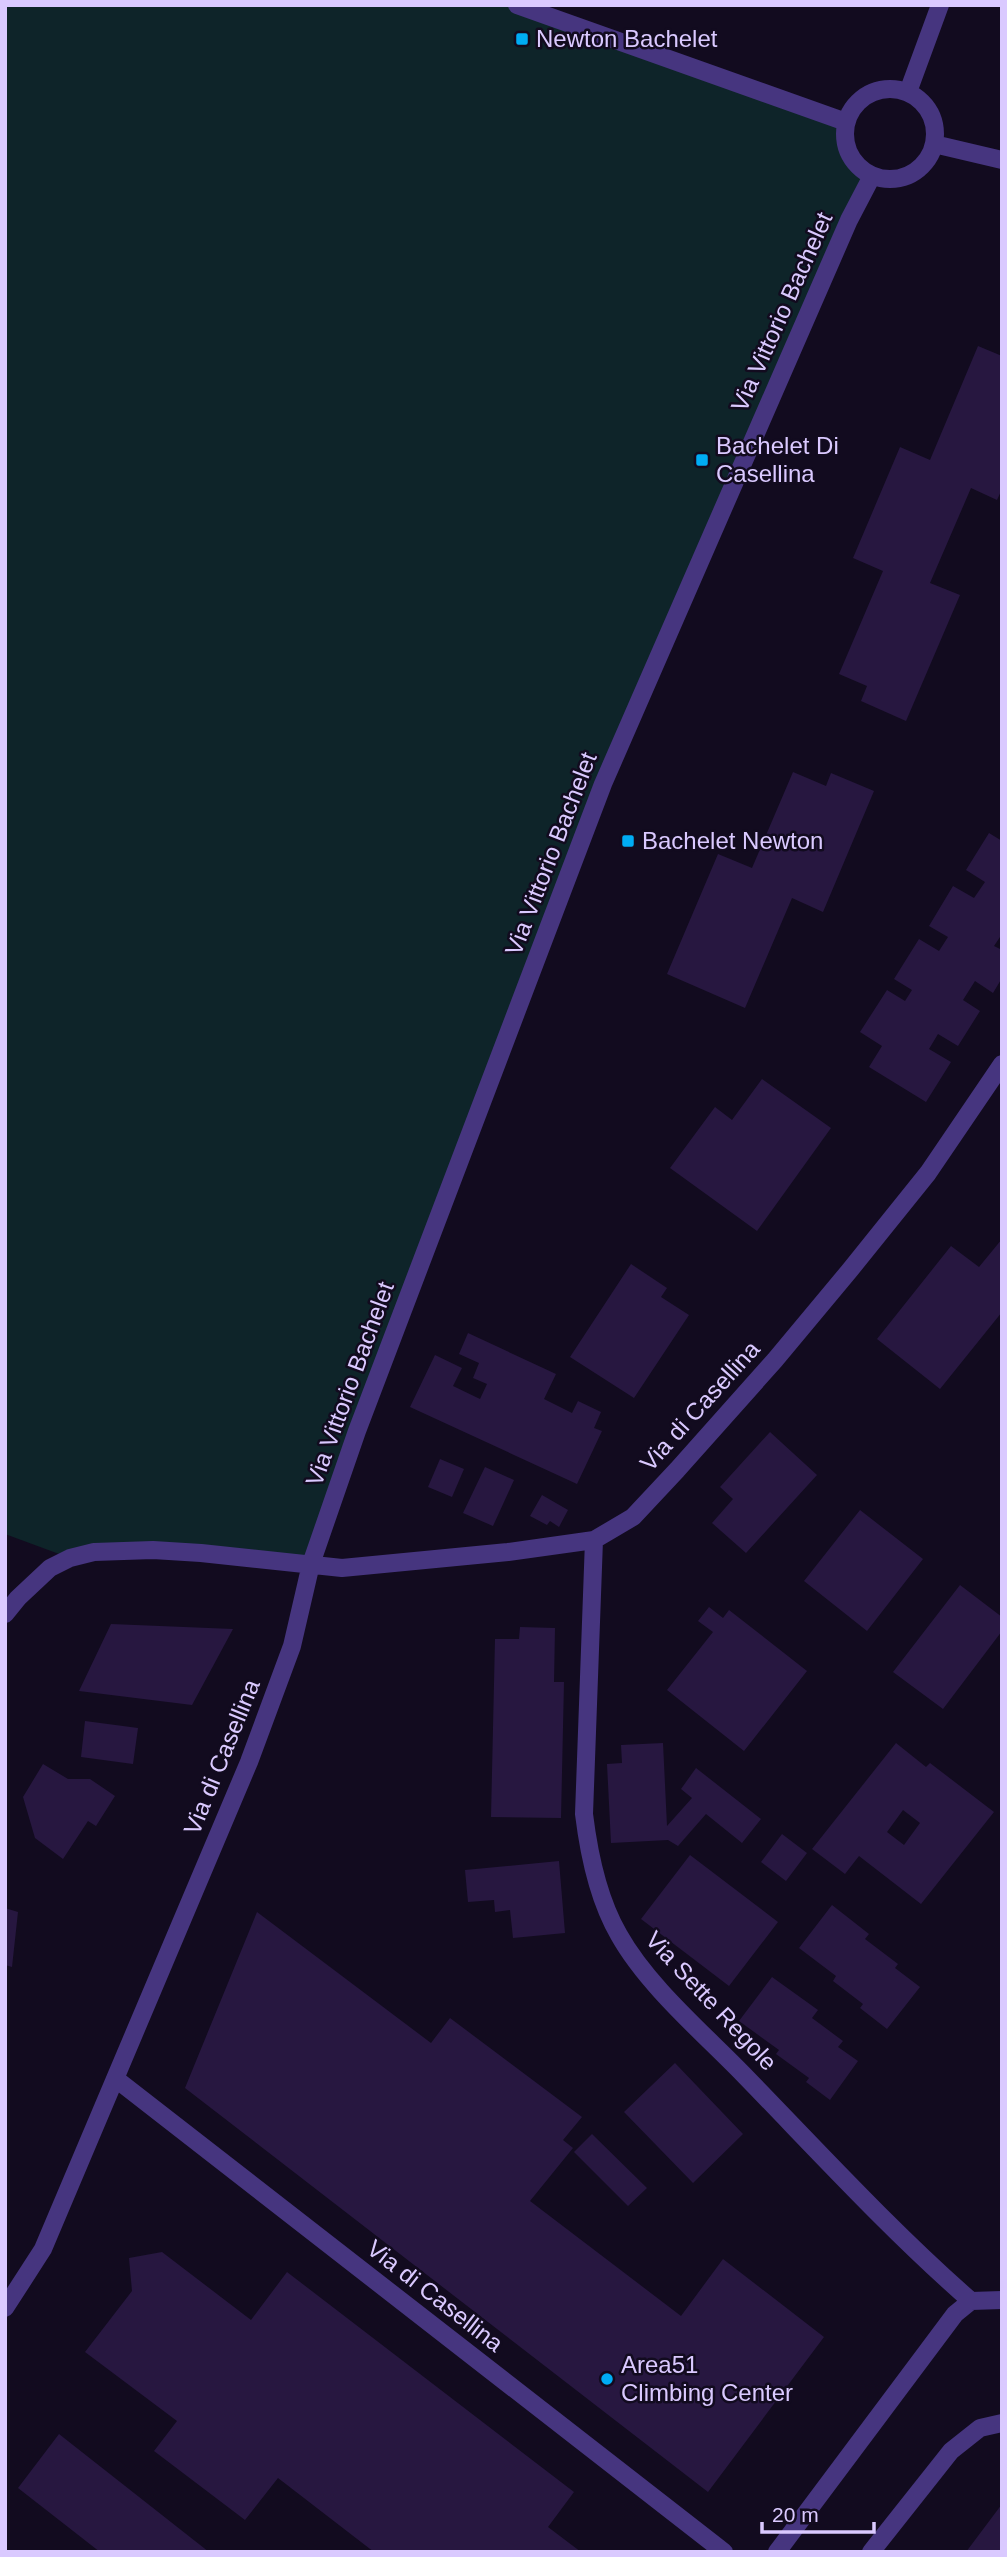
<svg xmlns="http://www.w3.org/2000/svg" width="1007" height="2557" font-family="Arial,sans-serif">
<rect width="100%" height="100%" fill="#120b1f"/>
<path fill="#0e2429" d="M5,5H517L845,130C845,152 855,164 872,176L603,784L311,1564L201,1553L70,1558L5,1534Z"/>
<path fill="#271740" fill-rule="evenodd" d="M978,346L1002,356V489L997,500L971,488L930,583L960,595L906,721L861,701L867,686L839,674L883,571L853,558L900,447L930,460Z
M793,772L826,786L831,773L874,791L823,912L792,898L745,1008L667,974L718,854L752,868Z
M989,833L1002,841V934L994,946L1002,950V978L993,993L975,981L963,1000L980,1011L958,1046L938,1034L929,1049L951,1062L926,1102L869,1067L882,1046L860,1032L887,990L905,1001L912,990L894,979L919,939L939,951L948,937L929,926L953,886L974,898L985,882L966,870Z
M762,1079L831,1128L757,1231L670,1168L715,1107L732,1120Z
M1002,1239V1312L940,1389L877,1339L951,1246L979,1267Z
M631,1264L667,1288L661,1297L689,1315L634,1398L570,1357Z
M468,1333L556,1374L544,1399L572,1413L578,1401L601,1412L594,1428L602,1431L577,1484L410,1407L435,1355L462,1368L453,1386L480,1399L487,1384L473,1378L479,1363L459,1354Z
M770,1432L817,1475L746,1553L712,1523L733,1499L720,1487Z
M440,1459L464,1469L452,1497L428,1487Z
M485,1467L514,1480L493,1526L463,1513Z
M542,1495L568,1510L559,1527L550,1521L547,1525L530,1516Z
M860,1510L923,1559L867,1631L804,1581Z
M960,1585L1002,1617V1631L943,1709L893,1672Z
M709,1607L723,1618L729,1610L807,1671L744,1751L667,1690L713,1632L698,1621Z
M111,1624L233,1629L192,1705L79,1691Z
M520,1627L555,1628L554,1682H564L561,1818L491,1817L495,1639H519Z
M85,1721L138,1728L133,1764L81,1757Z
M663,1743L667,1826L692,1798L681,1789L696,1768L761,1819L742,1843L706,1814L678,1846L668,1840L611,1843L607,1764L622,1763L621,1745Z
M896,1743L926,1767L930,1763L994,1812L921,1904L859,1856L845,1874L812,1849ZM903,1810L920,1823L904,1845L887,1832Z
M43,1764L68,1779H90L115,1796L96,1826L88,1821L63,1859L35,1838L23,1797Z
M782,1834L807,1853L786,1881L761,1862Z
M690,1855L778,1922L729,1986L641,1919Z
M559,1861L565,1933L513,1938L510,1910L495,1912L494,1900L468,1902L465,1870Z
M832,1905L869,1934L865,1939L898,1964L895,1968L920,1987L887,2029L860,2008L863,2004L833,1981L836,1976L799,1948Z
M5,1908L18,1912L12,1967L5,1965Z
M257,1912L431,2043L450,2018L582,2117L563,2140L573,2148L530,2201L681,2316L723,2259L824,2337L708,2492L185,2088Z
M772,1977L818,2010L812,2018L843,2041L838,2047L858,2061L830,2100L806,2082L809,2078L776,2054L779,2050L739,2021Z
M675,2063L743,2134L693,2183L624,2112Z
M592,2134L647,2188L628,2206L574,2152Z
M162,2252L251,2320L287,2272L574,2492L548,2527L581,2552H374L278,2478L245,2520L154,2451L177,2421L85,2352L132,2291L129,2258Z
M59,2434L209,2552H100L18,2488Z
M1002,2504V2552H966Z"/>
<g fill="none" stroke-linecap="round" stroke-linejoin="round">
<path stroke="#46357f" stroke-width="18" d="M517,5L846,122
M845 134a45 45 0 1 1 90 0a45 45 0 1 1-90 0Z
M908,92L940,5
M934,144L1002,160
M594,1540L584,1814C589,1855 598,1899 619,1935C647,1985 702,2032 742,2073C817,2150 890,2230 971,2301
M5,1614L18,1598L50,1568L70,1558L94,1552L153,1550L201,1553L342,1568L508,1552L594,1540L611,1530L633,1517L677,1470L775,1360L850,1270L928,1173L1002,1064
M116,2079L724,2552
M5,2308L43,2249L249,1762L292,1646L311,1564L357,1431L603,784L849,220L872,176
M777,2552L955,2314L971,2301L1002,2300
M871,2552L951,2451L980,2428L1002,2423"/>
</g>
<g fill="#00acf4" stroke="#120b1f" stroke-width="2.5">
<rect x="515" y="32" width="14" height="14" rx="3.5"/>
<rect x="695" y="453" width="14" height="14" rx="3.5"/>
<rect x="621" y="834" width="14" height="14" rx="3.5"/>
<circle cx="607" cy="2379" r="7"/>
</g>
<g text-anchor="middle" stroke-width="5" stroke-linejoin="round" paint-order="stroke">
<g font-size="24" fill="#dac9ff" stroke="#120b1f" text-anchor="start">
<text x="536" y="47">Newton Bachelet</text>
<text x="716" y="454">Bachelet Di<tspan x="716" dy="28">Casellina</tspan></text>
<text x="642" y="849">Bachelet Newton</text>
<text x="621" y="2373">Area51<tspan x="621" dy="28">Climbing Center</tspan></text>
</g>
<g font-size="24" fill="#dac9ff" stroke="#120b1f">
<text transform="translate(782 312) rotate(-66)" y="8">Via Vittorio Bachelet</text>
<text transform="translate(551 854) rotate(-69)" y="8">Via Vittorio Bachelet</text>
<text transform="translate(350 1384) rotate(-70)" y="8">Via Vittorio Bachelet</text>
<text transform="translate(700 1406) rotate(-48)" y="8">Via di Casellina</text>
<text transform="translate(222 1757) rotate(-68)" y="8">Via di Casellina</text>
<text transform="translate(711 2001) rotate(47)" y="8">Via Sette Regole</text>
<text transform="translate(435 2296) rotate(38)" y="8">Via di Casellina</text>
</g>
</g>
<rect width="1007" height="2557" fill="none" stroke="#dac9ff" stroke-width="14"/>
<path d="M762 2522v10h112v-10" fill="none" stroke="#dac9ff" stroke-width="3.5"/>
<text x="772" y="2522" font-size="21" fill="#dac9ff" stroke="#120b1f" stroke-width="5" paint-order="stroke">20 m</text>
</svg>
